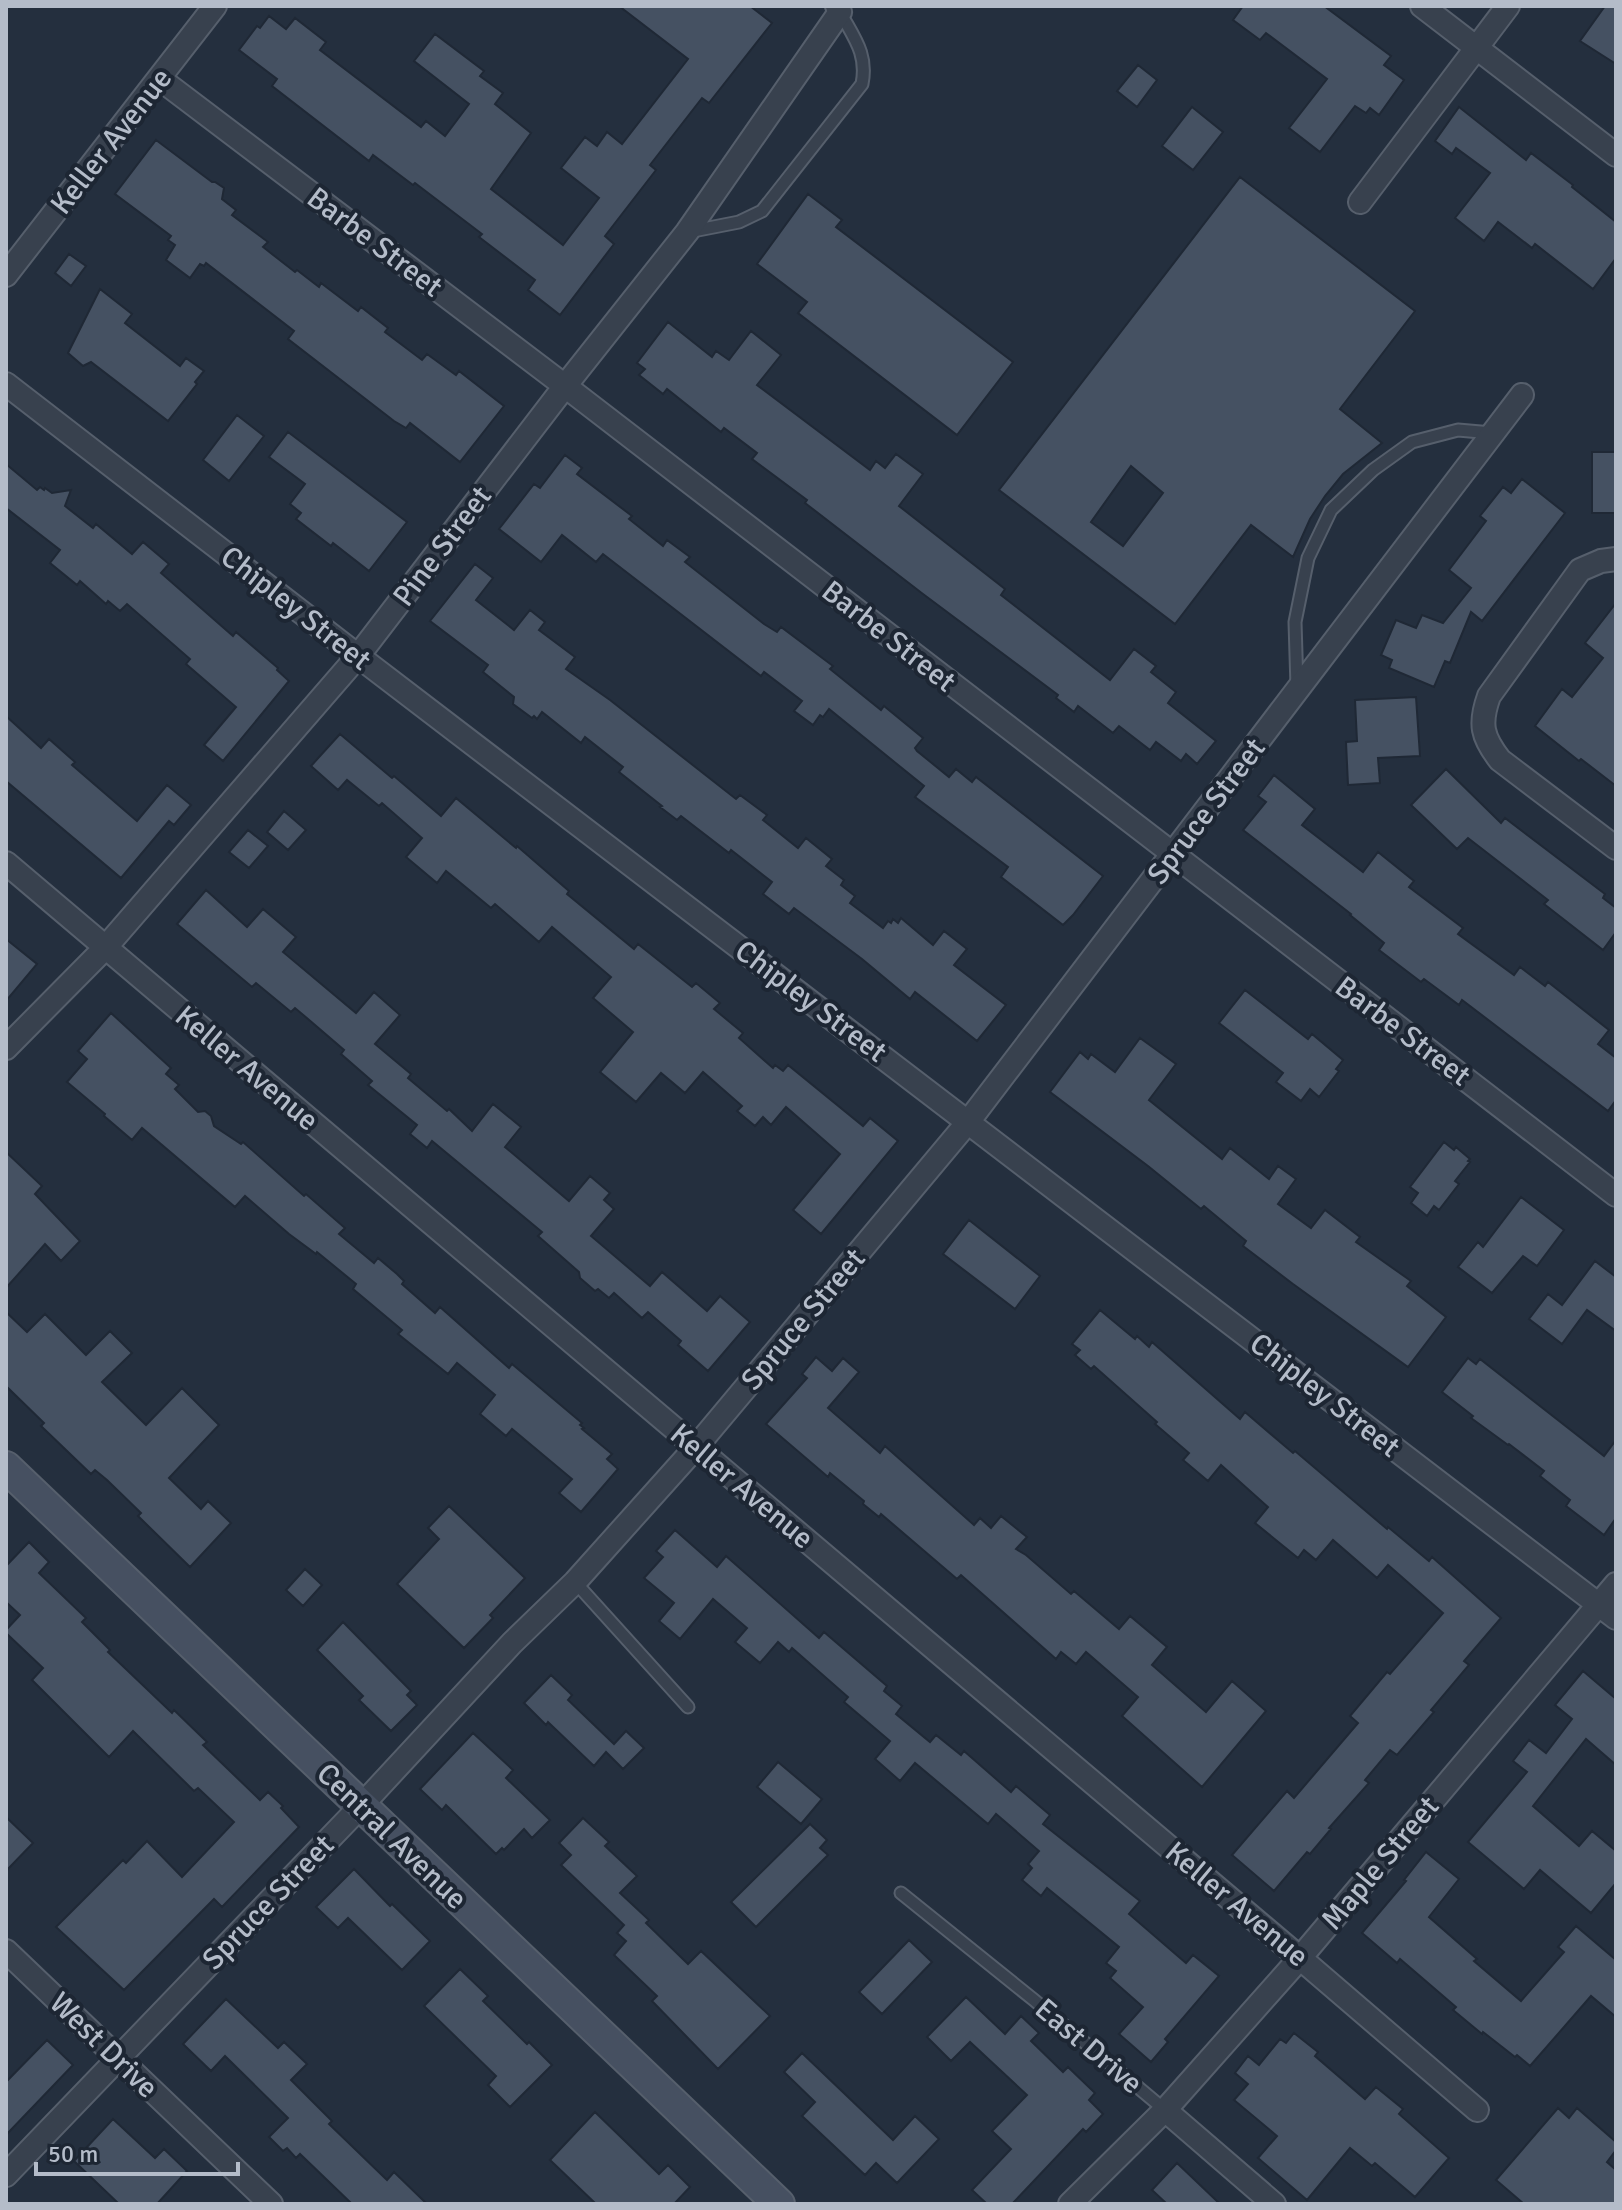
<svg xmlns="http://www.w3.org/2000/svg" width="1622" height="2210" font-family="Signika,sans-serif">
<rect width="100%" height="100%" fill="#242f3e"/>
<path fill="#455162" stroke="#1f2835" stroke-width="2" fill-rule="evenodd" d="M619,6H750L772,23L709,103L702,98L650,165L656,170L605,236L614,244L560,315L528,290L535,280L479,237L482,234L415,183L413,185L373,155L369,161L272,86L277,79L239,50L257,26L260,28L269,16L286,29L295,18L326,42L320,50L421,127L426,121L445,136L469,104L414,61L435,34L484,71L480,76L503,93L495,104L531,133L491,189L563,245L599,198L561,168L585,137L597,146L607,132L622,144L688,59Z
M1243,6H1324L1391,56L1384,65L1404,80L1379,115L1370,108L1366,113L1355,106L1320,152L1289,128L1327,79L1266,33L1260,40L1233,20Z
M1605,6H1616V64L1580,41Z
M1138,65L1157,80L1137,107L1117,91Z
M1192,107L1223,132L1193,170L1162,146Z
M1459,107L1526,160L1531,153L1573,185L1572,187L1616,222V258L1593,289L1535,244L1532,248L1498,222L1484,241L1455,218L1490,173L1456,148L1452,154L1435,141Z
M156,140L212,182H215L224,188L222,199L236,210L232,215L268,242L263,247L295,272L297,270L319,287L321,283L358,311L361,307L388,328L385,332L422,360L427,354L456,375L459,371L504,406L460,462L410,423L406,428L394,421L288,339L294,331L206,263L204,266L200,264L190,278L166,260L175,245L168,240L171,236L115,194Z
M1240,177L1415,311L1340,409L1382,443L1343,474L1325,496L1310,519L1293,557L1251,525L1175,624L999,490ZM1131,466L1163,493L1123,546L1091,522Z
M808,194L842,220L836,227L1013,362L957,435L798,313L807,302L757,264Z
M69,254L86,266L71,286L55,273Z
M100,289L132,314L125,323L180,366L186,358L204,371L195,382L197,384L168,421L91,362L83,366L68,353Z
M668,322L712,357L716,351L729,360L751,331L781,355L757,385L870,470L876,461L885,468L896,454L923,474L899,506L1005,589L1001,595L1110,680L1134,649L1156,666L1151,672L1176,692L1168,703L1216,741L1197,764L1186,754L1181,761L1156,742L1150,750L1119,726L1113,733L1078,706L1074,712L1056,698L1058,695L923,594L805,503L807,500L752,459L757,453L724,428L721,432L667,389L663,394L639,375L645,369L637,363Z
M237,415L264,436L229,481L203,460Z
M288,432L407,522L369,571L333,543L331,546L296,519L301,513L290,504L305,484L269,457Z
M1592,452H1616V513H1592Z
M565,455L582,468L577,474L632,516L629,519L663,546L667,540L690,557L685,562L764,624L777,632L781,627L833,666L830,669L881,710L884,706L923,738L915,748L917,751L949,777L956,769L972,782L976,777L1103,876L1073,915L1063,925L1001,877L1008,867L915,797L924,786L829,709L823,717L820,715L813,725L794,711L802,701L764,672L761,676L603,554L596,562L562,535L541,562L499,529L534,484L540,488Z
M6,464L37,490L40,487L44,490L45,488L52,493L71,490L65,506L93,528L96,524L132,554L143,542L169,564L161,573L233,636L236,632L278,668L277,670L289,681L223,761L204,745L236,707L186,664L190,659L127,604L120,611L108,601L106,604L80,581L77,585L50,563L60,550L6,508Z
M1522,479L1565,513L1482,621L1471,612L1450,663L1445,661L1434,687L1389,668L1392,660L1381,655L1396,620L1416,628L1422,615L1443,623L1471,588L1449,570L1486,521L1480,516L1503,487L1511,493Z
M475,564L493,578L476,600L514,630L530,610L545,622L539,630L575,657L566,669L610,700L736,799L740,795L767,815L763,820L798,848L806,838L832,859L826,866L844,880L841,885L855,896L850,903L883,928L888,921L891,923L893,919L898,923L901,918L933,945L944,931L967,949L954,965L1006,1005L977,1041L915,992L910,999L862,959L794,908L789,914L763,894L772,882L731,850L729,853L681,816L677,820L660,807L662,806L619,772L623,767L585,737L581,743L542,712L537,719L534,716L532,718L513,704L514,697L483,672L488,665L430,621Z
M1616,603V786L1581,759L1579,761L1535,726L1562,689L1572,697L1603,658L1585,643Z
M1416,697L1420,756L1378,758L1380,783L1348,785L1346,742L1357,741L1355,700Z
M6,716L41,748L49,739L75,762L72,765L137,821L167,785L191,805L174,825L169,821L121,878L6,781Z
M340,734L392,778L394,776L441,816L456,798L516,848L517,846L569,891L567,894L634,949L638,944L692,987L696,983L720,1003L714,1009L743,1033L739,1038L773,1068L775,1065L783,1071L788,1065L863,1126L870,1118L898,1141L821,1234L793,1210L840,1154L786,1107L771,1125L763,1117L755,1126L737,1111L742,1106L703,1072L685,1093L661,1073L636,1102L600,1072L633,1032L593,998L611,977L552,927L539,942L495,904L491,908L446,871L437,883L406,857L422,838L382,803L379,806L347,780L338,790L311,766Z
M1446,769L1501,823L1505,818L1605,894L1603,898L1616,908V932L1603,950L1544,904L1548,900L1468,838L1457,849L1411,805Z
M1274,775L1315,809L1302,825L1363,872L1378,852L1414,881L1409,887L1463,928L1458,934L1514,975L1520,967L1545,986L1548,982L1609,1030L1598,1044L1616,1058V1100L1608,1111L1462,1000L1459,1005L1424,979L1421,982L1379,950L1384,943L1350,915L1351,914L1243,830L1266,802L1258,796Z
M284,811L306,830L288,850L267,832Z
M248,830L268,846L249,868L229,852Z
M206,890L247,927L263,909L296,937L283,952L356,1013L374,992L400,1015L375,1044L411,1074L408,1078L447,1111L449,1109L472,1131L493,1104L521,1127L505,1147L569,1201L590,1176L610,1193L604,1200L614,1209L591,1236L650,1286L662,1272L707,1311L720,1296L750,1322L708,1371L678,1345L681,1341L648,1312L642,1318L614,1293L609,1298L598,1289L595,1291L580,1278L579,1272L538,1236L542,1232L432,1141L427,1148L410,1134L417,1125L368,1085L372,1081L341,1054L344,1050L308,1019L295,1008L291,1012L256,983L252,987L177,924Z
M6,939L37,964L6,1001Z
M1245,990L1308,1039L1312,1034L1343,1060L1336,1069L1339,1071L1319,1097L1310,1089L1301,1101L1276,1082L1283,1073L1219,1023Z
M111,1013L171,1068L166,1074L179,1085L175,1089L198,1112L205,1111L211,1116L214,1126L241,1144L243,1142L304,1196L306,1194L345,1228L339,1234L374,1263L378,1258L397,1274L404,1281L402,1284L435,1313L440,1307L509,1368L512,1364L582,1423L580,1425L584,1428L582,1429L612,1454L607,1459L618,1469L581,1512L559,1493L572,1479L512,1429L506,1436L480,1414L495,1395L457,1363L448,1374L398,1334L402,1330L353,1289L356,1284L317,1252L316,1254L289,1234L245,1196L235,1207L142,1128L132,1140L104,1116L105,1114L67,1082L87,1059L78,1051Z
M1140,1038L1176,1064L1149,1100L1222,1159L1230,1148L1269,1179L1278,1166L1296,1179L1278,1204L1311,1228L1325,1210L1360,1237L1356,1242L1411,1281L1407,1286L1446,1317L1408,1367L1293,1284L1243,1246L1246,1241L1204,1206L1201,1209L1148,1166L1050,1092L1080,1052L1088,1059L1091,1054L1115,1072Z
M1444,1142L1454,1150L1456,1147L1470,1159L1468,1161L1470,1162L1455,1181L1459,1184L1439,1210L1434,1206L1427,1216L1411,1203L1418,1193L1410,1187Z
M6,1152L42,1186L35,1194L80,1241L61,1261L45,1244L6,1288Z
M1521,1197L1564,1230L1537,1266L1523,1256L1492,1293L1458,1267L1478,1242L1483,1247Z
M969,1220L1040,1276L1015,1309L943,1254Z
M1595,1261L1616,1277V1331L1587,1310L1562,1344L1529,1319L1548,1294L1562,1305Z
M1100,1310L1135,1339L1137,1336L1149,1347L1152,1342L1240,1419L1245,1412L1293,1453L1295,1451L1387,1529L1388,1527L1429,1561L1432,1557L1501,1618L1464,1661L1469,1665L1431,1710L1434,1712L1397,1755L1390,1750L1365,1780L1369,1783L1329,1828L1331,1829L1310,1854L1307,1852L1274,1891L1232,1855L1287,1791L1294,1798L1358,1723L1350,1716L1387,1672L1390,1674L1443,1613L1388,1565L1377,1578L1333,1540L1316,1560L1304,1550L1298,1558L1255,1523L1268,1507L1221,1465L1208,1481L1183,1460L1189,1453L1155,1424L1157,1422L1094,1366L1091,1369L1075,1355L1080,1350L1072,1344Z
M6,1312L27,1332L45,1314L86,1355L110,1331L132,1353L102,1382L146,1425L182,1388L219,1425L169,1478L201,1509L208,1501L231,1523L190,1567L138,1516L141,1513L107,1480L95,1470L91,1474L41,1426L44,1423L6,1386Z
M816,1357L832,1371L843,1358L859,1372L828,1408L880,1453L885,1446L974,1525L980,1518L991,1528L1001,1516L1027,1537L1016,1549L1026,1555L1071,1594L1074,1591L1119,1629L1130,1616L1167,1647L1152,1665L1206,1712L1232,1681L1266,1711L1202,1787L1122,1716L1138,1697L1086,1652L1076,1664L1061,1652L1056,1659L961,1575L957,1579L881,1514L879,1517L863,1504L864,1501L830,1473L828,1477L766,1424L807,1378L802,1374Z
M1468,1358L1476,1364L1480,1359L1604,1456L1616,1440V1518L1604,1535L1566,1506L1570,1500L1540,1476L1544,1471L1509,1444L1508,1445L1471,1418L1473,1416L1442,1392Z
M449,1506L525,1578L490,1615L493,1618L464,1648L397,1584L439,1539L428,1528Z
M675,1530L717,1567L726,1556L819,1638L824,1632L887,1686L884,1691L902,1706L896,1714L930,1742L936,1735L961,1755L964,1751L1011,1792L1016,1786L1050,1815L1043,1824L1140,1901L1129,1914L1186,1963L1193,1955L1219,1976L1165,2039L1168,2042L1151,2062L1119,2034L1143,2007L1110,1978L1116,1971L1106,1963L1119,1947L1047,1888L1041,1896L1022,1880L1032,1868L1028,1864L1039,1851L996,1814L988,1824L915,1763L900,1781L875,1759L890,1741L844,1702L848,1697L792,1648L789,1652L778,1642L760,1663L735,1642L747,1628L713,1599L680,1639L659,1621L674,1603L644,1578L663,1557L656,1551Z
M29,1542L49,1562L39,1573L86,1618L82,1622L110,1650L108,1652L172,1713L174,1710L207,1742L203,1745L260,1800L268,1792L283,1806L281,1808L299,1827L222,1907L214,1899L124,1990L56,1927L123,1860L126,1863L147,1841L182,1877L234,1822L198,1788L194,1791L133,1731L109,1757L32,1680L43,1668L6,1633V1630L20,1615L6,1602V1566Z
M305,1569L322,1585L303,1606L286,1590Z
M343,1622L411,1691L407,1695L417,1705L391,1731L359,1700L363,1696L317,1650Z
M1583,1671L1616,1699V1765L1586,1739L1533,1806L1579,1846L1592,1831L1616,1851V1883L1591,1913L1540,1870L1524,1889L1468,1842L1527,1772L1513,1761L1529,1740L1546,1753L1572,1719L1555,1705Z
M551,1675L572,1695L568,1700L614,1744L626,1731L644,1748L623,1769L606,1752L594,1766L548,1722L546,1725L524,1703Z
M473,1733L513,1770L506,1778L550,1820L532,1838L524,1829L504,1850L502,1848L496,1854L446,1805L442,1810L420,1789Z
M778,1762L822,1799L801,1824L757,1787Z
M6,1817L33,1843L6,1871Z
M583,1818L609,1842L605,1846L637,1876L620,1893L649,1920L646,1923L688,1964L701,1951L770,2016L718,2069L652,2001L657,1996L614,1955L626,1941L617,1933L624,1925L561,1865L571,1855L559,1843Z
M810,1824L827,1840L820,1848L828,1855L756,1927L731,1902Z
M1426,1852L1459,1879L1429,1917L1477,1959L1474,1961L1521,2001L1564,1952L1558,1947L1576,1926L1616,1960V2017L1591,1996L1530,2066L1517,2055L1515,2057L1483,2032L1482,2034L1453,2010L1456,2007L1400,1959L1397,1963L1362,1933L1406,1881L1404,1880Z
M354,1869L390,1906L392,1904L430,1941L402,1970L348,1918L338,1928L316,1907Z
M909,1940L932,1962L882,2014L859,1992Z
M460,1969L488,1996L483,2001L527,2044L529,2042L552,2065L510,2107L488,2085L496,2076L424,2006Z
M966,1997L1005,2034L1021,2016L1039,2033L1031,2041L1063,2072L1068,2067L1095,2093L1089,2100L1103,2114L1086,2132L1083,2129L1012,2204H987L972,2190L1011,2149L992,2131L1027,2095L970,2042L951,2061L927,2037Z
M226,1999L278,2048L284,2042L307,2064L291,2080L332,2121L329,2124L387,2180L394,2172L427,2204H352L300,2154L296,2158L287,2148L283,2151L269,2137L288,2118L225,2056L211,2071L183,2044Z
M1294,2033L1318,2052L1315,2056L1365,2099L1376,2087L1403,2109L1399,2114L1449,2158L1415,2197L1375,2163L1372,2166L1350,2148L1307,2200L1258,2158L1277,2136L1234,2100L1248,2084L1235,2073L1248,2056L1259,2065L1280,2039L1286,2043Z
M47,2040L73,2065L6,2135V2082Z
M802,2053L893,2140L915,2116L939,2139L897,2183L876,2163L865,2175L802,2116L815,2102L784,2072Z
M1558,2108L1569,2118L1577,2108L1616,2142V2150L1607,2162L1616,2170V2204H1524L1496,2180Z
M595,2112L659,2174L668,2165L690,2187L674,2204H596L550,2160Z
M113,2119L155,2158L164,2149L187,2171L157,2204H119L74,2161Z
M1177,2163L1220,2204H1167L1152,2190Z"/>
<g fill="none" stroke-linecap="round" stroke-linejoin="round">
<defs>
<path id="lane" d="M688,232L739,222L762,211L862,84C868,54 854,38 840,12
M1297,687L1295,622L1308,558L1331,510L1373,470L1412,442L1458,430L1492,433
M575,1582L688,1707
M901,1893L1034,2000L1165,2110"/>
<path id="street" d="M1422,6L1616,155
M160,79L565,386L1616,1195
M1360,202L1508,6
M6,275L215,6
M6,384L358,656L1616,1618
M1616,559L1601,561L1580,570L1489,696C1479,724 1482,737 1500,760L1616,848
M6,863L1300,1958L1477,2110
M6,1048L105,948L358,656L565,386L687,232L840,12L837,6
M6,1951L271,2204
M1165,2110L1274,2204
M6,2175L361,1806L512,1643L575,1582L696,1447L968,1122L1522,395
M1070,2204L1165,2110L1300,1958L1616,1584"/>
<path id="secondary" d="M6,1467L779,2204"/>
</defs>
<use href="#lane" stroke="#565f6c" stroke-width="15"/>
<use href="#street" stroke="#565f6c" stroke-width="26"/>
<use href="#secondary" stroke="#565f6c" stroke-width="34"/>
<use href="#lane" stroke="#38414e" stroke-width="11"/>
<use href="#street" stroke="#38414e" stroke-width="22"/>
<use href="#secondary" stroke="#465061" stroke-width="30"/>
</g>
<g text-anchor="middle" stroke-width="8" stroke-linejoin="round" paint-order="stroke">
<g font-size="30" fill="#b4bcc9" stroke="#1d2633">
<text transform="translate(111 141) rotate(-52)" y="10">Keller Avenue</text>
<text transform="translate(375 242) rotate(37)" y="10">Barbe Street</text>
<text transform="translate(442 546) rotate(-53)" y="10">Pine Street</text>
<text transform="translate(296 608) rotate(38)" y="10">Chipley Street</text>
<text transform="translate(889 636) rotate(38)" y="10">Barbe Street</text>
<text transform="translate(1206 811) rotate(-53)" y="10">Spruce Street</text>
<text transform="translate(811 1001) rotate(37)" y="10">Chipley Street</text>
<text transform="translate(1403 1031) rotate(37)" y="10">Barbe Street</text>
<text transform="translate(247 1068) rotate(40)" y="10">Keller Avenue</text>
<text transform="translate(803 1319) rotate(-50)" y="10">Spruce Street</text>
<text transform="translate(1325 1395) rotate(38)" y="10">Chipley Street</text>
<text transform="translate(742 1486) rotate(40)" y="10">Keller Avenue</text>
<text transform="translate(392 1836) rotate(44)" y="10">Central Avenue</text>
<text transform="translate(1380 1863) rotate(-50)" y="10">Maple Street</text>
<text transform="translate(268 1902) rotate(-46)" y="10">Spruce Street</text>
<text transform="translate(1237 1904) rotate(40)" y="10">Keller Avenue</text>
<text transform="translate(104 2045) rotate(44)" y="10">West Drive</text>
<text transform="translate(1089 2046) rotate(40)" y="10">East Drive</text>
</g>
</g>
<rect width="1622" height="2210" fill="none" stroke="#b4bcc9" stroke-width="16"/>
<path d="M36 2162v12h202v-12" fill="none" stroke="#b4bcc9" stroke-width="4"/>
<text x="48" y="2162" font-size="24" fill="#b4bcc9" stroke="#1d2633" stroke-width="6" paint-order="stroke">50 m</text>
</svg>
